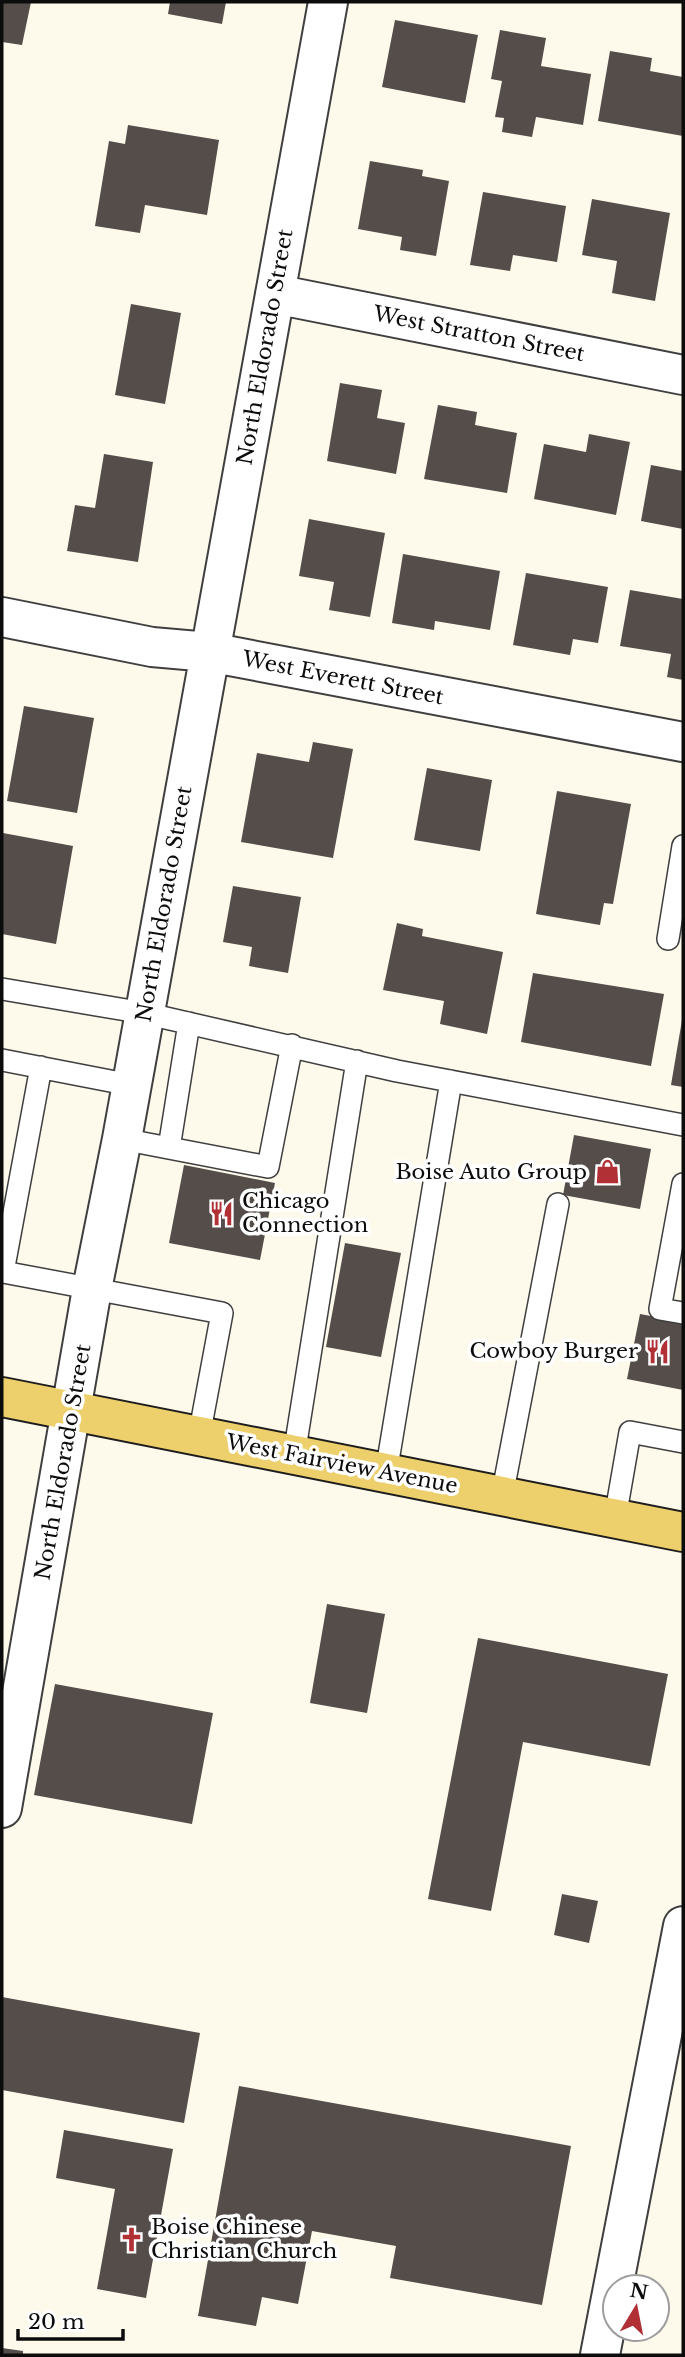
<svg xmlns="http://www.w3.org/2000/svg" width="685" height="2357" font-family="'Libre Baskerville',serif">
<rect width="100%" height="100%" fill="#fdfaec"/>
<path fill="#544d49" d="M2,2H31L22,45L2,42Z
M170,2H226L222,24L168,14Z
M395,20L478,35L465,103L382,87Z
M500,30L546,38L541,66L591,74L583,125L536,117L532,137L502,132L504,118L495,117L502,81L491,79Z
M610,51L652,58L650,71L683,77V136L598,121Z
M128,125L219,140L207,215L145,205L140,233L95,226L109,141L125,144Z
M370,161L423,170L422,176L449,181L436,256L400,250L402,237L358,229Z
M483,192L566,206L557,262L513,255L510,271L470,265Z
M592,199L670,213L655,301L612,293L617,261L582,255Z
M131,304L181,313L165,404L115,395Z
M340,383L382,390L377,418L405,423L396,474L327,461Z
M438,405L477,412L475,425L517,433L507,493L424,479Z
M589,434L630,442L616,515L534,499L544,444L586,452Z
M104,454L153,462L138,562L67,551L75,505L95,508Z
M651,465L683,471V529L641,521Z
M309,519L385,533L370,617L329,610L334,582L299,576Z
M403,554L500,571L490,630L435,621L434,630L392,623Z
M526,573L608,587L598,643L573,639L570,655L513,645Z
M630,590L683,599V680L667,677L671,654L620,646Z
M24,706L94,718L77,813L7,801Z
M313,742L353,749L333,858L241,842L257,753L309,762Z
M427,768L492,780L480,851L414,840Z
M557,791L631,804L613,904L604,903L600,925L536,914Z
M3,833L73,846L56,944L2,934Z
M233,886L301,897L288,973L249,966L252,947L223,942Z
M397,923L423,929L422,936L503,952L487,1034L440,1024L444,1001L383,990Z
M533,973L664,994L651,1066L521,1042Z
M682,1020L683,1021V1087L671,1085Z
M574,1135L651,1149L640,1209L563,1195Z
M184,1165L275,1183L260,1260L169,1243Z
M345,1243L401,1253L381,1357L326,1347Z
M640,1314L683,1322V1390L627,1379Z
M327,1604L385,1614L367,1713L310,1703Z
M478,1638L668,1674L650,1766L523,1742L491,1911L428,1899Z
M55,1684L213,1713L192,1824L34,1795Z
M562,1894L598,1901L589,1943L554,1935Z
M2,1997L200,2033L184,2123L2,2090Z
M239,2086L571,2146L542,2305L390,2278L396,2246L312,2231L298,2304L262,2297L256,2326L198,2316Z
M64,2130L173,2149L146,2298L97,2289L115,2189L56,2178Z
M2,2348L23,2351V2355H2Z"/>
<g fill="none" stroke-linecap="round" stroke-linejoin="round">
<defs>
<path id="service" d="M668,939L683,846
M2,989L144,1013L397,1071L683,1125
M2,1060L131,1085
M41,1067L3,1272L222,1313L199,1436
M122,1139L268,1167L292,1045
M169,1148L189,1023
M683,1184L660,1309L683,1313
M294,1455L357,1061
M386,1473L451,1081
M502,1496L558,1204
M615,1518L630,1432L683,1442"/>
<path id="minor" d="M275,294L683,375
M2,617L152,647L209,652L683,742
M2,1808L92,1289L122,1139L328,2
M600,2355L683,1926"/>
<path id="primary" d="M2,1397L683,1532"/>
</defs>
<use href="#service" stroke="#3f3f3f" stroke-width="24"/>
<use href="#minor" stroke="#3f3f3f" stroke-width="42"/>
<use href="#primary" stroke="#1d1d1d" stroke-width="42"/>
<use href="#service" stroke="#fff" stroke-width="21"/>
<use href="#minor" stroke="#fff" stroke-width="38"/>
<use href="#primary" stroke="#edcf6c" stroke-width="38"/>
</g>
<defs>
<symbol id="shop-bare" viewBox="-9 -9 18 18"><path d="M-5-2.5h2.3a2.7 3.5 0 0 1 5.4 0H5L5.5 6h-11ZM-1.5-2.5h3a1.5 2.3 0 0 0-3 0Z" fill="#b03035" stroke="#fff" stroke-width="2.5" paint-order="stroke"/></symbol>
<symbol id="restaurant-bare" viewBox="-9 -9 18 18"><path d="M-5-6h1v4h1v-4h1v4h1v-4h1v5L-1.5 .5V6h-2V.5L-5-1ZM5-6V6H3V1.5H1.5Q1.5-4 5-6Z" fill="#b03035" stroke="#fff" stroke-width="2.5" paint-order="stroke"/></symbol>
<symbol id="church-bare" viewBox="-9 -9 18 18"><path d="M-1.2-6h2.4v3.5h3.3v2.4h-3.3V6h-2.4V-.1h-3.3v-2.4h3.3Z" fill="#b03035" stroke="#fff" stroke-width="2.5" paint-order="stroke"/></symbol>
</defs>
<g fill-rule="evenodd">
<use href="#shop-bare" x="590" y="1154" width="35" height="35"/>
<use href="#restaurant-bare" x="204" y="1196" width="35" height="35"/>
<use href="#restaurant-bare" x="640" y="1334" width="35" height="35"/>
<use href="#church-bare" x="114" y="2222" width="35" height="35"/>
</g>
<g text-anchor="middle" stroke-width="7" stroke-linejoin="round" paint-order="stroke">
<g font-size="21" fill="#0c0c0c" stroke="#fff">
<text transform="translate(479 334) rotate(11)" y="7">West Stratton Street</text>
<text transform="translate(265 347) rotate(-80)" y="7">North Eldorado Street</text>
<text transform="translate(343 678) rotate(11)" y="7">West Everett Street</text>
<text transform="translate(164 904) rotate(-80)" y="7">North Eldorado Street</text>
<text transform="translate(63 1462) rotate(-80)" y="7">North Eldorado Street</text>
<text transform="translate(342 1464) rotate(11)" y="7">West Fairview Avenue</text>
</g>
<g font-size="21" fill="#0c0c0c" stroke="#fff" text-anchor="end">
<text x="587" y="1179">Boise Auto Group</text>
<text x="242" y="1208" text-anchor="start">Chicago<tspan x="242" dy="24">Connection</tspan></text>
<text x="638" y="1358">Cowboy Burger</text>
<text x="151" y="2234" text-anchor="start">Boise Chinese<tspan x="151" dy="24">Christian Church</tspan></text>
</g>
</g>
<rect width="685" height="2357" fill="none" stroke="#0c0c0c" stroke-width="7"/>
<g transform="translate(636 2308) rotate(10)"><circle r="33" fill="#ffffff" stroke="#9e9e9e" stroke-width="2"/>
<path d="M0-5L12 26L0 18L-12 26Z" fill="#b03035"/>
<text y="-10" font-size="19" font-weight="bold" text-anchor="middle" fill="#0c0c0c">N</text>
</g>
<path d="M18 2329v10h105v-10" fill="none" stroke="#0c0c0c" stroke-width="3.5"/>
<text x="28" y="2329" font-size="21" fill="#0c0c0c" stroke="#ffffff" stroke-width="5" paint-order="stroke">20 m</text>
</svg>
